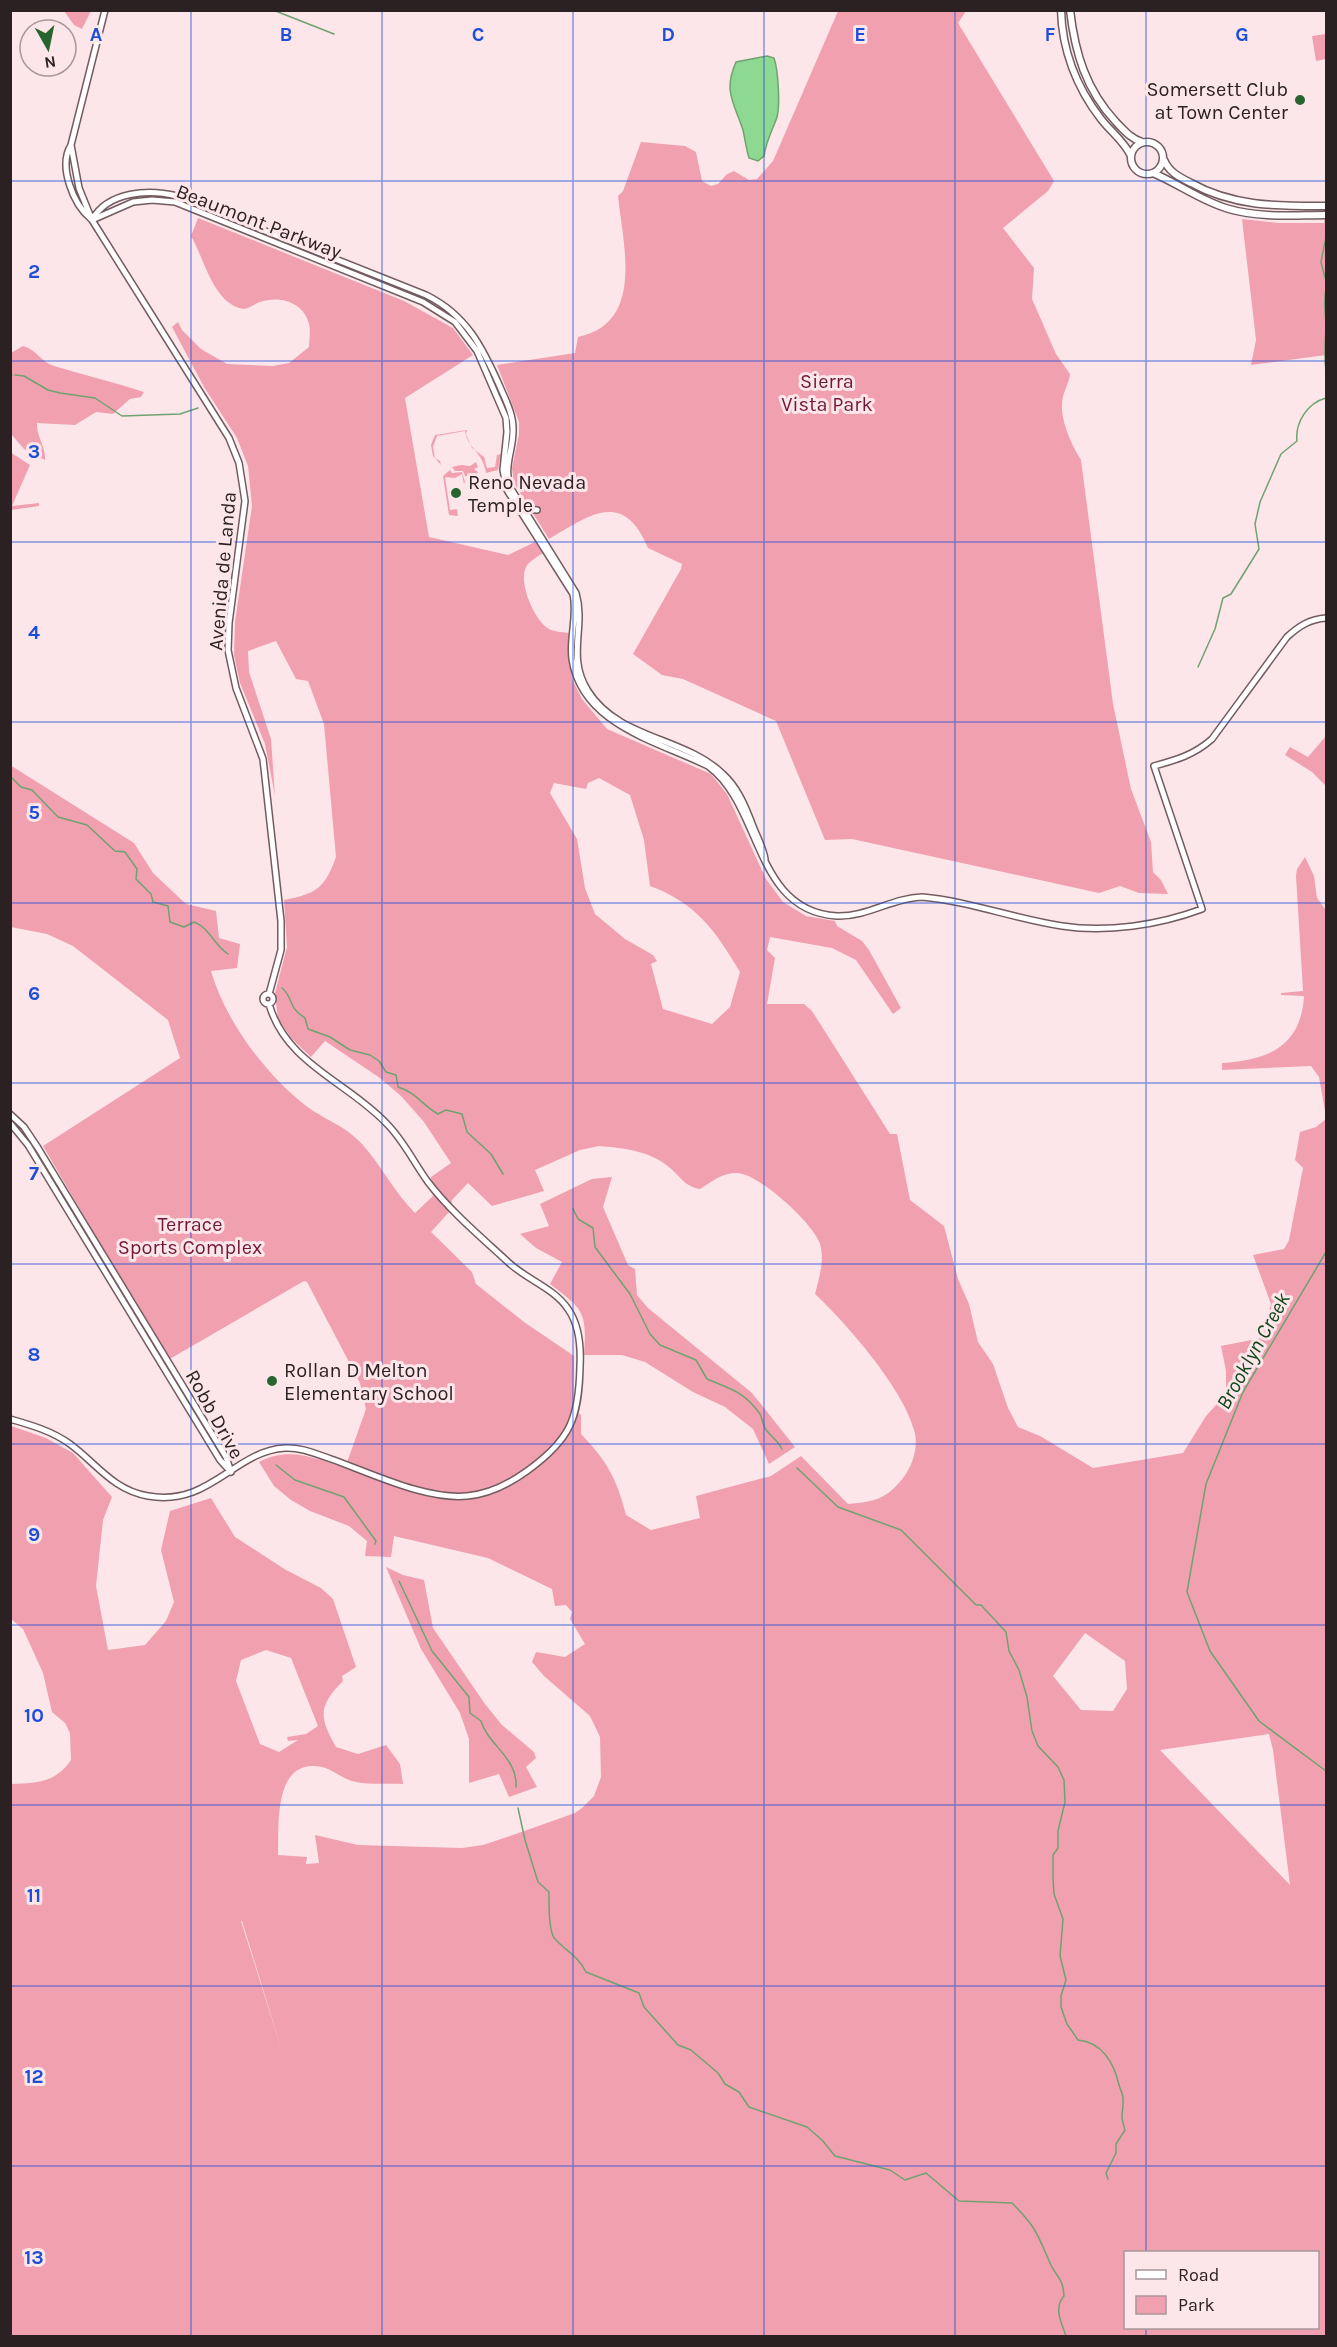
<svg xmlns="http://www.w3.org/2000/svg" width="1337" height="2347" font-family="Karla,sans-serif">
<rect width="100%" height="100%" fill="#fce6e9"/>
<path fill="#f1a0b0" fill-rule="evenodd" d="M64,11H91L82,29L74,25Z
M838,11H966L958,23L1054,181L1048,191L1003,228L1034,268L1032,299L1056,354L1070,374C1069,383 1065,388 1063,397C1058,416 1071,444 1081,460L1113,704L1131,789L1151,842L1153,872L1161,880L1168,894L1139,893L1120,886L1099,893L852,839L825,840L776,721L683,679L662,675L633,654L681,569L682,564L648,548C623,489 590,515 549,539L514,483L512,468L519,434V422L497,365L575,353L578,337C645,323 623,245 618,196L623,191L641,142L685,146L696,152L702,181L711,186L718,184L727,174L734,171L749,180L757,179L773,161Z
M1326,34V59L1316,61L1312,36Z
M1326,208V355L1251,365L1256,340L1242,219L1278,223H1324Z
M198,218L404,301L453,328L473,355L405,398L429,537L508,555L535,542L543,553C538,556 532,560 528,564C516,578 533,617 546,627C552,632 562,632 569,633L572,679L582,699L607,729L711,774L727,794L766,879L783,902L806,916L835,921L837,926L862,941L869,950L901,1008L893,1014L856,960L832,948L770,937L767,950L775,958L767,1004H804L812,1011L890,1134H897L910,1200L944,1226L958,1279L969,1304L978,1342L993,1364L1008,1408L1018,1427L1040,1436L1093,1468L1183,1453L1206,1416L1226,1394V1371L1221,1346L1261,1338L1271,1304L1253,1255L1284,1249L1289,1240L1303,1168L1295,1160L1300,1132L1316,1127L1326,1119V2336H11V1784C37,1783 55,1783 71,1760L70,1733L65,1723L52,1712L43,1673L23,1629L11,1619V1426L46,1438L73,1453L112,1497L103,1520L96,1586L108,1650L145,1645L166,1621L174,1602L161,1550L170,1511L211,1498L235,1537L286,1570L321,1588L333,1599L356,1667L342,1676L343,1681C318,1706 319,1717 336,1747L358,1754L386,1745L400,1764L403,1784C388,1783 371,1785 356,1782C344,1780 334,1770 322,1767C273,1757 279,1825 278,1855L307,1857L306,1864L319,1863L315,1835L358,1845L462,1848L483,1845L513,1835L575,1813L582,1808L594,1796L601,1777L600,1737L590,1716L544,1676L532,1662L536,1652L565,1657L585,1644L570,1619L572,1612L566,1605L555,1606L552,1589L488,1558L394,1536L391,1557L365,1556L367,1541L349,1526L310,1511L291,1500L274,1486L259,1462C289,1446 315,1458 345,1468L366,1409L360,1383L307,1282L304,1281L168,1360L43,1146L180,1058L168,1020L73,946L47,934L11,927L10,765L134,843L153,873L186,904L216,911L219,938L240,944L237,968L211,971C225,1020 265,1074 305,1105C324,1120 343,1124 362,1144C382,1166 393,1191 415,1213L433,1196L431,1177L451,1163L424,1122L401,1096L380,1078L325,1041L311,1057L291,1038L278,1019L275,993L287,947L284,900C316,894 325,888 336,857L324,724L308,681L296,679L276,641L248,651L249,672L271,739L275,796L265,744L240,683L234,655L235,622L252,506L248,466L237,438L204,387L172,327L178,322L182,330L201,349L227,364L273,366L289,363L309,347C309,340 311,331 309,324C304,302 279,295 260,302C253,304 248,311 239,308C212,299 204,258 191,236ZM599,778L630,795L644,840L650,886C696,903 715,930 740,972L730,1007L712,1024L663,1009L651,964L657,961L653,955L625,939L595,914L585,888L577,839L550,793L554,783L586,789L588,783ZM599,1146C624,1148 651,1151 670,1168C682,1178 684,1186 700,1189C713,1181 721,1173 737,1173C758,1173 814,1224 820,1244C825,1261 819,1277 815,1294C846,1323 903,1388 914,1430C919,1446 913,1465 903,1478C887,1499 873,1502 848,1504L801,1456L771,1476L696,1496L700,1518L651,1530L626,1515C617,1479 607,1461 581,1434V1415L573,1409L574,1356L524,1322L476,1284L472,1272L431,1232L449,1212L452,1200L468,1183L492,1206L544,1191L535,1170L580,1150ZM1085,1633L1125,1661L1127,1689L1113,1711L1081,1710L1053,1676ZM266,1650L291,1658L318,1726L306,1734L287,1737L288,1741L298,1740L279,1752L260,1744L236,1681L241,1660ZM1269,1734L1273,1750L1290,1885L1160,1750ZM241,1921H242L283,2054ZM1126,2252H1318V2328H1126Z
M23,346C37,350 41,362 54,366C84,375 114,382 144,392L141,397L130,399L113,414L96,412L75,425L37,423C36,436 46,447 45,460L43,459L24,449L11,434V353Z
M467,430L466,434L472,448L484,457L487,468L495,467L497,455L501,454L498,470L486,473C483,452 468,449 465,431L437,436L433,447L435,458L440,461L441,465L433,456L431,445L435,435Z
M10,452L30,465L12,506L39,503V506L11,510Z
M476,462L478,467L474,469L478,472L475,477L465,476L463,471H455L452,467L461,465L470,466Z
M450,470L452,473L462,472L465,482L464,484L462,474L455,478L445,477L450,510L457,509L458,516L449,515L443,476Z
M1326,736V786L1312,772L1285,755L1290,747L1308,757Z
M1305,857L1314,876L1317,898L1326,910V1117L1319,1077L1311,1066L1222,1070V1063C1268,1060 1301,1047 1304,996L1281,995V993L1303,991L1296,876L1297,869Z
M612,1177L603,1207L628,1265L635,1269L637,1295L648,1308L752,1393L795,1447L769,1464L753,1429L725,1407L693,1392L645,1362L622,1355H584C587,1312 584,1310 550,1284L562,1262L536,1248L520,1234L549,1226L540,1204L592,1179Z
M386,1567L403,1575L424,1580L433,1628L485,1704L502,1725L534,1752L536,1758L526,1767L537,1787L509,1797L499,1774L469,1783V1739L460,1713L421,1649Z"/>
<path fill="#8dd991" stroke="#70a270" stroke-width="1.5" d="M767,56L774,58C778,69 781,109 776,120C771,133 766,142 764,156L758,161L749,158C746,148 745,139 743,130C734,103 723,91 736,62Z"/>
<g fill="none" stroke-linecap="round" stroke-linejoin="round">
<path stroke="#70a270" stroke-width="1.5" d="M273,10L334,34
M1326,237L1321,262L1326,281
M1326,289C1323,303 1326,314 1326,328C1325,344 1324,356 1326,372
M10,375H12
M15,375L24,376L48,390L60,393L95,398L122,416L180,414L198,408
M1198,667L1215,629L1223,598L1231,594L1259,549L1255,524L1260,502L1281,454L1297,441C1295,423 1307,403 1326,398
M10,776L21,787L32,790L58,817L87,825L115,851L125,852L137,869L136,879L151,894L153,902L168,906L170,922L184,927L194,922C210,928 213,944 228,954
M282,988C294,998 287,1007 305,1018L308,1029L330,1037L350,1050L370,1055L379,1061L386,1072L396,1075L398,1087C416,1092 423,1106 438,1114L446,1110L462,1114L467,1132L491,1154L503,1174
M573,1209L578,1219L593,1228L595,1247L630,1294L650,1334L660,1345L696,1360L707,1379C730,1389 744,1391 760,1414C763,1420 763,1427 767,1431C773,1438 778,1441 782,1449
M1326,1252L1243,1392L1206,1484L1187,1592L1210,1651L1259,1721L1326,1771
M276,1465L295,1480L344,1497L376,1541L375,1544
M797,1468L838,1507L901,1530L976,1605H981L1006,1632L1009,1651L1019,1670L1027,1697L1032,1731L1038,1746L1058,1767L1064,1780L1065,1802L1058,1831V1848L1053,1855V1879L1054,1894L1063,1919L1060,1956L1066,1980L1061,1996V2007L1067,2024L1078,2040C1102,2042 1114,2063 1119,2085C1120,2089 1123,2094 1123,2098C1124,2114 1119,2111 1125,2130L1116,2144V2153L1106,2173L1108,2179
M399,1581L432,1651L469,1697L470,1713L481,1721C488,1745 518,1758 516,1787
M518,1808L525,1840L538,1882L549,1892C549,1902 548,1932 555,1939C566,1951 578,1956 586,1972L639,1993L644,2007L678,2045L691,2050L718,2073L725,2084L739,2092L749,2107L807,2127L822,2140L835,2156L890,2170L905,2180L926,2173L959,2201L1012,2203C1036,2227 1037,2233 1050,2263C1056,2277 1063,2277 1064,2296C1053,2308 1062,2324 1066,2336"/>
<defs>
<path id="tertiary" d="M105,10L71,145L79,188L92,220L229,438L239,463L245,501L229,623L228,650L236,688L263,759L281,921V950L269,994
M71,145C58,166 73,204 91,219
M92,220L133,202L152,200L175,202L423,302L455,322L477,351L506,418L507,432L503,470L507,490L573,594C578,616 569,637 572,659C582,725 657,741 708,766C763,806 753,911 837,916C867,917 892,898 922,897C969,901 1015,919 1062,926C1107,933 1159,925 1202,909L1154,766C1176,760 1194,755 1212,739L1287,637C1299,626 1310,619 1326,618
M92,220C108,191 149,189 177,196L426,295C467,315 483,348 501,389C506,401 513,414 513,428C514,449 503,466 510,487L576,593C586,628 566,656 588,691C618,739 685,737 723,774C737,787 744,803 751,821C755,833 763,846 765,859
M525,509L537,510
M263 999a5 5 0 1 1 10 0a5 5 0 1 1-10 0Z
M10,1114L24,1127L38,1148L226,1457L231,1472
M10,1123L28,1145L220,1460L231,1472
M10,1419C31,1425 52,1431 70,1444C97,1464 113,1490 148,1496C210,1507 234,1451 285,1448C301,1447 316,1454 331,1459C371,1473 425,1500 467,1496C490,1494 509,1484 527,1471C570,1440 579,1419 580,1366C581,1347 580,1326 568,1309C554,1288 527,1280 508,1262C481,1237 450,1211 428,1182C414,1163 404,1141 387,1124C348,1082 286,1064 269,1004"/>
<path id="secondary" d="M1061,10C1062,50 1077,88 1101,119C1111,132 1124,141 1131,156
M1070,10C1075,53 1086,90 1116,122C1124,130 1131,139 1142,142
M1131 158a16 16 0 1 1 32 0a16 16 0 1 1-32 0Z
M1164,160C1169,172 1179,177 1191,183C1234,207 1279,206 1326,206
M1153,173C1179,184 1201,201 1229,209C1260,218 1294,215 1326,215"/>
</defs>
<use href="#tertiary" stroke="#735c60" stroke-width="8"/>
<use href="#secondary" stroke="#735c60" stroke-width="9"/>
<use href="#tertiary" stroke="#fff" stroke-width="5"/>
<use href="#secondary" stroke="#fff" stroke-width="6"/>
</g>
<path fill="none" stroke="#1d4ed8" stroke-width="1.5" stroke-opacity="0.55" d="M191,10V2336M382,10V2336M573,10V2336M764,10V2336M955,10V2336M1146,10V2252M10,181H1326M10,361H1326M10,542H1326M10,722H1326M10,903H1326M10,1083H1326M10,1264H1326M10,1444H1326M10,1625H1326M10,1805H1326M10,1986H1326M10,2166H1326M1146,2328V2336"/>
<g fill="#28652e" stroke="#fce6e9" stroke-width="2">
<circle cx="1300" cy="100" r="6"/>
<circle cx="456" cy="493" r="6"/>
<circle cx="272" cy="1381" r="6"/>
</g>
<g text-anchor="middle" stroke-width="6" stroke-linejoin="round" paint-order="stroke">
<g font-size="20" fill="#2b2123" stroke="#fce6e9" text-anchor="start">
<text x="1288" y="96" text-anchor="end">Somersett Club<tspan x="1288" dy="23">at Town Center</tspan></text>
<text x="468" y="489">Reno Nevada<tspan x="468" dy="23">Temple</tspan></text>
<text x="284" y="1377">Rollan D Melton<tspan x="284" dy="23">Elementary School</tspan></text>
</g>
<g font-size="20" fill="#2b2123" stroke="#fce6e9">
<text transform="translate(259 221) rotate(21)" y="7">Beaumont Parkway</text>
<text transform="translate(222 571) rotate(-85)" y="7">Avenida de Landa</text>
<text transform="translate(215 1414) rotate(61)" y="7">Robb Drive</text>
</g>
<g font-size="20" fill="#721835" stroke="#fce6e9">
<text x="827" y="388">Sierra<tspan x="827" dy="23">Vista Park</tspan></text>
<text x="190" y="1231">Terrace<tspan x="190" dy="23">Sports Complex</tspan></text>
</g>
<g font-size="21" font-style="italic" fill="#114618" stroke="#fce6e9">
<text transform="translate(1253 1351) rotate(-61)" y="7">Brooklyn Creek</text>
</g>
</g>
<g font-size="20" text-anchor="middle" font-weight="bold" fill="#1d4ed8" stroke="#fce6e9" stroke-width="6" stroke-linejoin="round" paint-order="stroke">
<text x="96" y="41">A</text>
<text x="286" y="41">B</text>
<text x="478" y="41">C</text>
<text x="668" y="41">D</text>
<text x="860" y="41">E</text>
<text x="1050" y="41">F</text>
<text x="1242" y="41">G</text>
<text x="34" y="278">2</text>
<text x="34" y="458">3</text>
<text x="34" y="639">4</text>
<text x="34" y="819">5</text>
<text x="34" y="1000">6</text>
<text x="34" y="1180">7</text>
<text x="34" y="1361">8</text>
<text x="34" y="1541">9</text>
<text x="34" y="1722">10</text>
<text x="34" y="1902">11</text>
<text x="34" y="2083">12</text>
<text x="34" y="2264">13</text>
</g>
<rect width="1337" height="2347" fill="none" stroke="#2b2123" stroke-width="24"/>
<rect x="1124" y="2251" width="195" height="78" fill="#fce6e9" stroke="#a8979a" stroke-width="1.5"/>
<rect x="1136" y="2270" width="30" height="9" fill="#ffffff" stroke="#a8979a" stroke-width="1.5"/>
<text x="1178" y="2281" font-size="18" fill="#2b2123">Road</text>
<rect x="1136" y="2296" width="30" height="18" fill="#f1a0b0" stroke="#a8979a" stroke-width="1.5"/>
<text x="1178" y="2311" font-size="18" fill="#2b2123">Park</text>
<g transform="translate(48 48) rotate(171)"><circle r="28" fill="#fce6e9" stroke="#a8979a" stroke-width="1.5"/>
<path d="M0-4.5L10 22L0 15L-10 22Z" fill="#28652e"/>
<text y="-9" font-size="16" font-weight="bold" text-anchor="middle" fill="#2b2123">N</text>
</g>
</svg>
